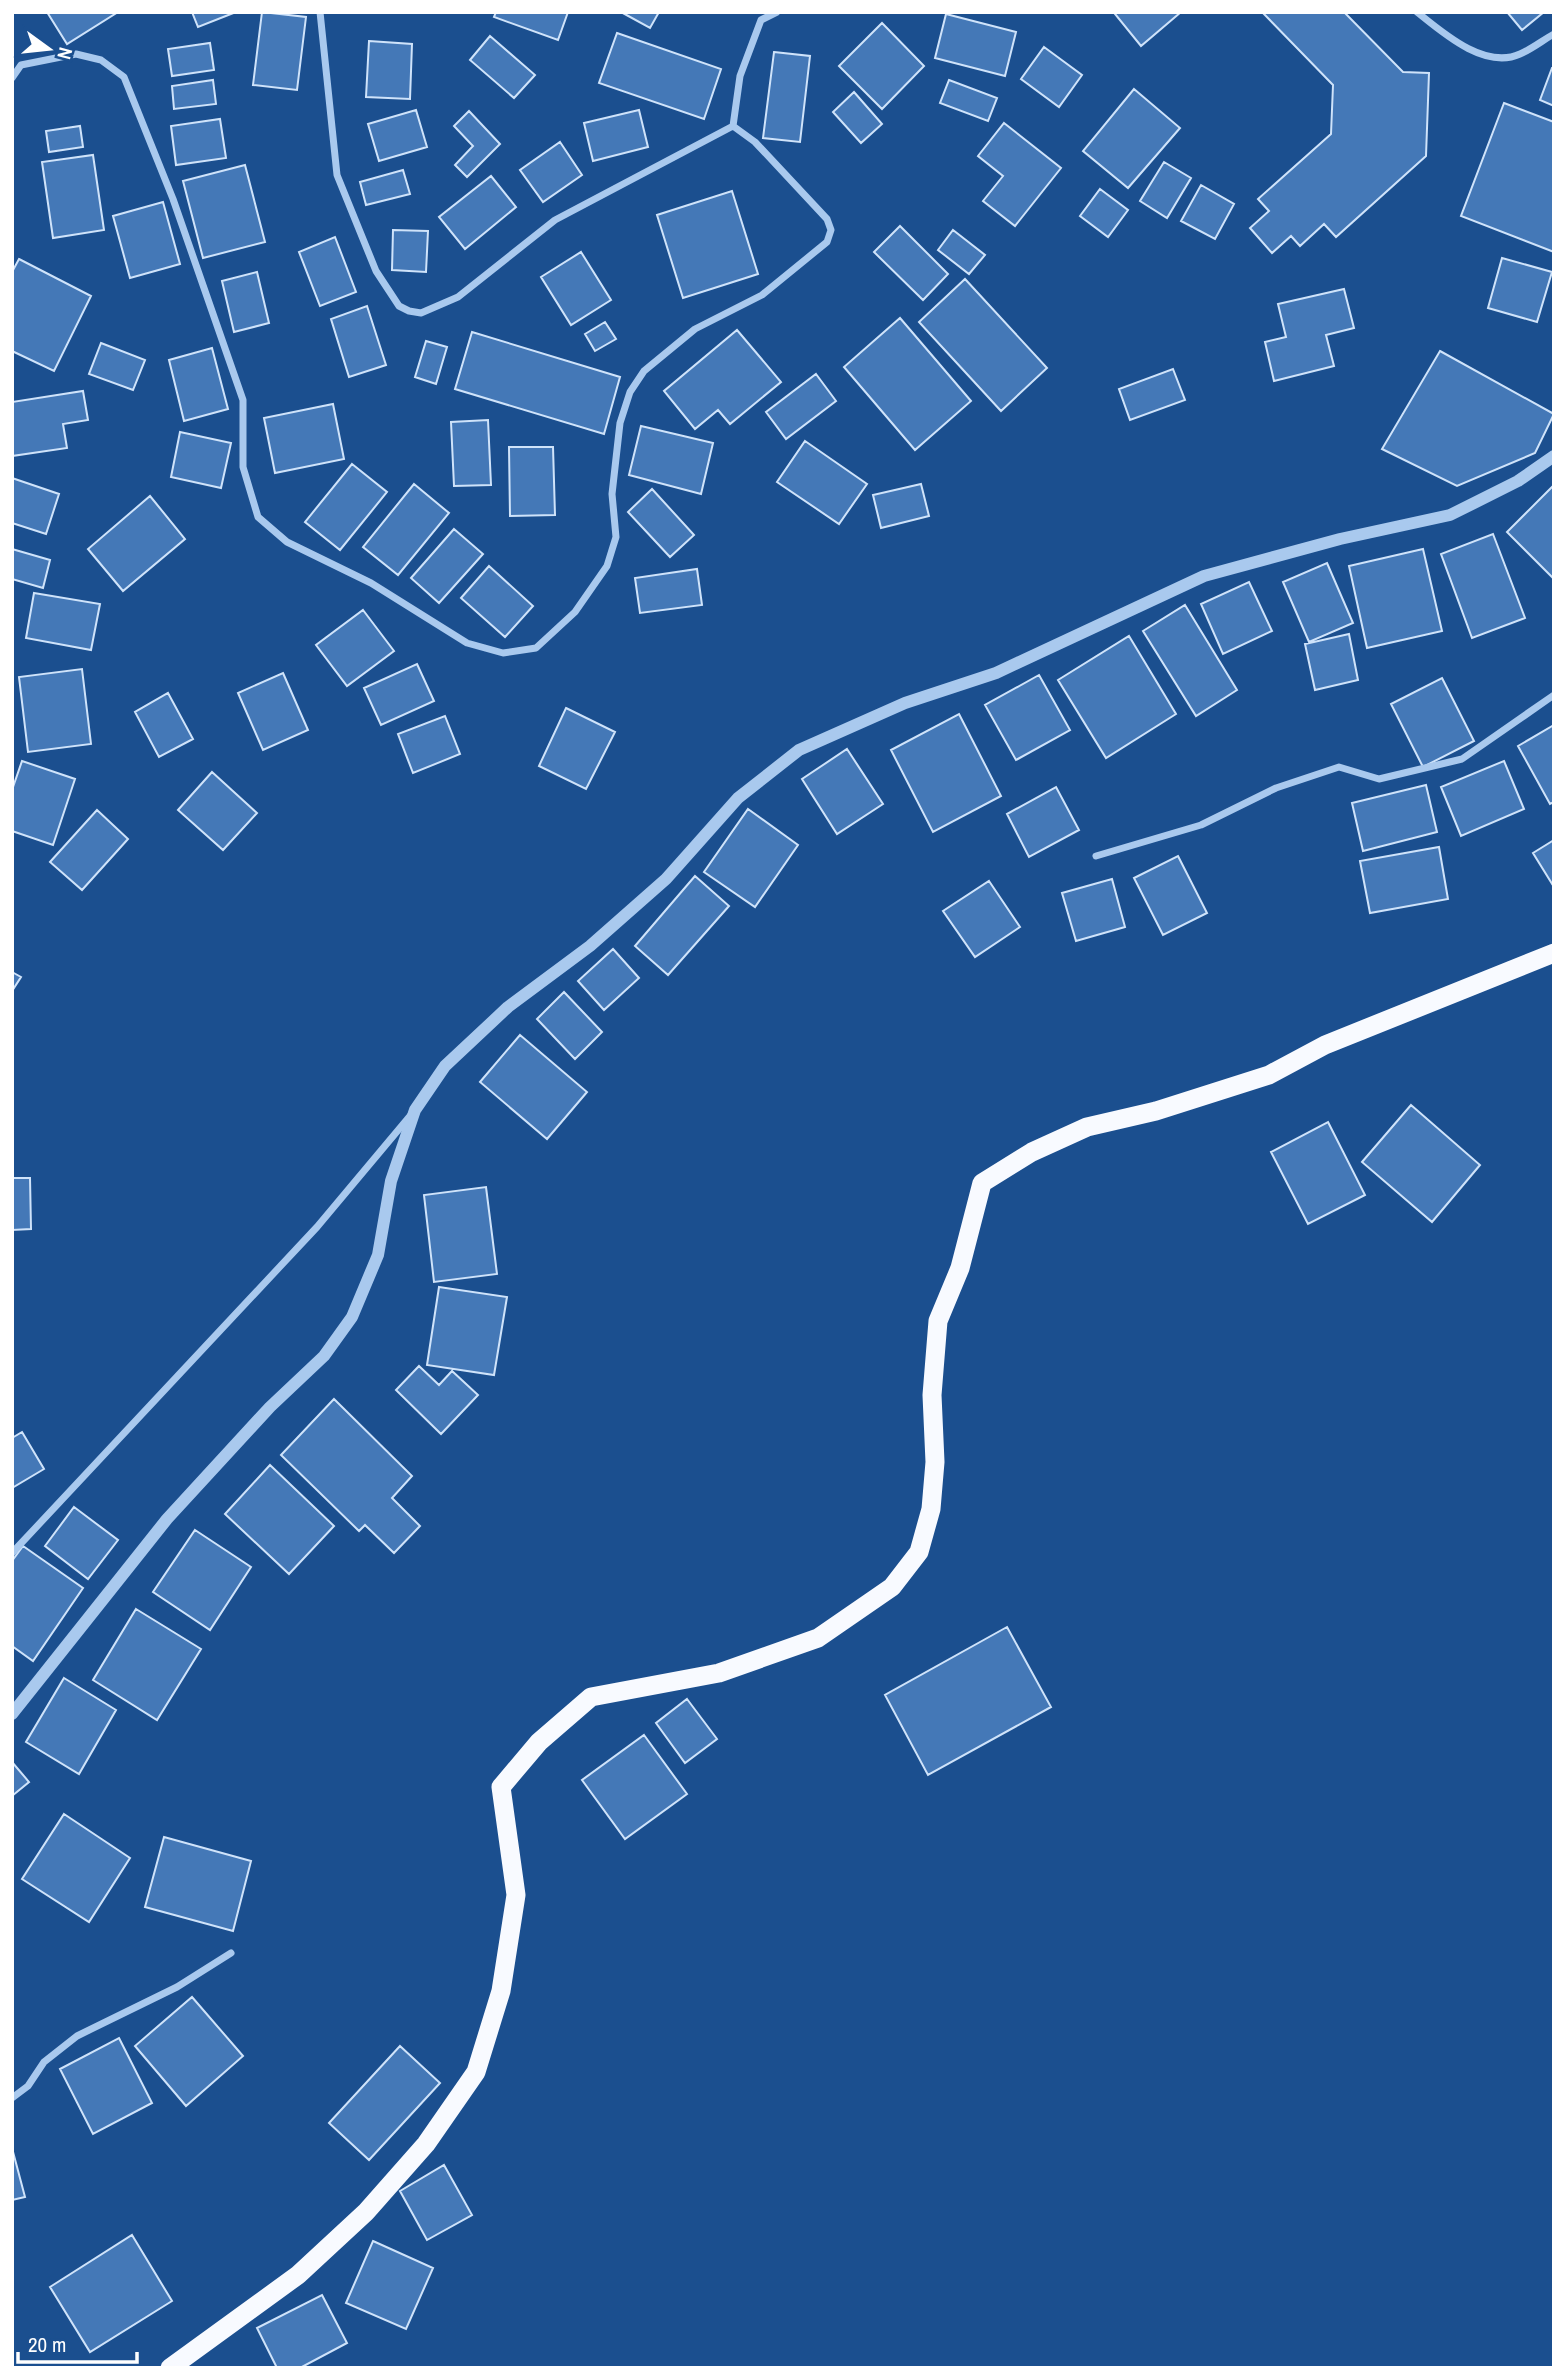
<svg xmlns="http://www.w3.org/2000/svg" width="1566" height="2380" font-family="'Archivo Narrow',sans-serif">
<rect width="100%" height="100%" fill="#1b4f8f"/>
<path fill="#4478b7" stroke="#cfe3fa" stroke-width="2" d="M47,12H118L67,44Z
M192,12H236L198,27Z
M262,12L306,17L297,90L253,85Z
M496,12H568L558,40L494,17Z
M621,12H659L650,28Z
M1118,12H1181L1141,46L1115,14Z
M1262,12H1344L1403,72L1429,73L1426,156L1336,237L1324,224L1300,246L1291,236L1272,253L1250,228L1269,211L1258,199L1331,134L1333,85Z
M1507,12H1544L1522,30Z
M946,14L1016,32L1005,76L935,58Z
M882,23L924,66L882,109L839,66Z
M617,33L721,69L704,119L599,83Z
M490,36L535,75L514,98L470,60Z
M369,41L412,44L410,99L366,97Z
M210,43L214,70L172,76L168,49Z
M1044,47L1082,75L1059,107L1021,79Z
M774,52L810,56L800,142L763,138Z
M1552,68H1554V106L1540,100Z
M213,80L216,104L174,109L172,86Z
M949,80L997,98L988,121L940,103Z
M1134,89L1180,128L1128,188L1083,151Z
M854,92L882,124L861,143L833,112Z
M1504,103L1554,122V252L1461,216Z
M416,110L427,147L379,161L368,124Z
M639,110L648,147L593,161L584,123Z
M469,111L500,144L467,177L455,165L473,146L454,126Z
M220,119L226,158L176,165L171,126Z
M1004,123L1061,168L1015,226L983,201L1003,176L978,156Z
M80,126L83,147L49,152L46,131Z
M560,142L582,175L543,202L520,170Z
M93,155L104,230L53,238L42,162Z
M1164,162L1191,178L1167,218L1140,201Z
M245,165L265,242L203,258L183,181Z
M403,170L410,194L366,205L360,182Z
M491,176L516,207L465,249L439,217Z
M1201,185L1234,204L1215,239L1181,221Z
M1100,189L1128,210L1108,237L1080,216Z
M732,191L758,274L683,298L657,215Z
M163,202L180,264L130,278L113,216Z
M900,226L948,274L923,300L874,252Z
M393,230L428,231L426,272L392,270Z
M953,230L985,255L969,274L938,250Z
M335,237L356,292L320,306L299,252Z
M581,252L611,300L571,325L541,277Z
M1502,258L1552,272L1537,322L1488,308Z
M19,259L91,296L54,371L12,351V272Z
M257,272L269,323L234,332L222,281Z
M965,279L1047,368L1001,411L919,322Z
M1344,289L1354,328L1326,335L1334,366L1274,381L1265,342L1286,337L1278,304Z
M367,306L386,365L349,377L331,319Z
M900,318L971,401L915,450L844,367Z
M605,322L616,339L595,351L585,334Z
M737,330L781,382L730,424L718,410L695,429L664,391Z
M472,332L620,377L604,434L455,389Z
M426,341L447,347L436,384L415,377Z
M101,343L145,360L133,390L89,374Z
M212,348L228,409L184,421L169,360Z
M1440,351L1554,414L1535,453L1457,486L1382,449Z
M1173,369L1185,400L1130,420L1119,389Z
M816,374L836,401L786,439L766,412Z
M83,391L88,420L63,424L67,448L12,456V402Z
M333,404L344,459L275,473L264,418Z
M488,420L491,485L454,486L451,422Z
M641,426L713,443L701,494L629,475Z
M180,432L231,443L221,488L171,477Z
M805,441L867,484L839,524L777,482Z
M509,447H553L555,515L510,516Z
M352,464L387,492L340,550L305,522Z
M12,478L59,494L46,534L12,523Z
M414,484L449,513L398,575L363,547Z
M921,484L929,516L881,528L873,495Z
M1554,485V579L1507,532Z
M652,489L694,535L670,557L628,512Z
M150,496L185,539L123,591L88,549Z
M454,529L483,554L439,603L411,578Z
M1493,534L1525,618L1472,638L1441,554Z
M12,549L50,560L43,588L12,579Z
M1423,549L1442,631L1367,648L1349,566Z
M1327,563L1353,623L1309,642L1283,582Z
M489,566L533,606L505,637L461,598Z
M697,569L702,605L640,613L635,578Z
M1249,582L1272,631L1223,654L1201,604Z
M34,593L100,604L91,650L26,638Z
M1185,605L1237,690L1196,716L1143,631Z
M363,610L394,651L347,686L316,645Z
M1349,634L1358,680L1315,690L1305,644Z
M1129,636L1176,714L1106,758L1058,680Z
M417,664L434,701L381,725L364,688Z
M82,669L91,744L28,752L19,677Z
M283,673L308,730L263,750L238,693Z
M1039,675L1070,730L1016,760L985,705Z
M1442,678L1474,741L1423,767L1391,704Z
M168,693L193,739L159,757L135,712Z
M566,708L615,732L586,789L539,766Z
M959,714L1001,796L933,832L891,750Z
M445,716L460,754L413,773L398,734Z
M1554,725V802L1550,804L1518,746Z
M847,749L883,804L837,834L802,779Z
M22,761L75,779L53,845L12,831V790Z
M1504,761L1524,809L1461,836L1441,787Z
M212,772L257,813L223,850L178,810Z
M1426,785L1437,832L1363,851L1352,803Z
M1056,787L1079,830L1029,857L1007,814Z
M748,809L798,845L755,907L704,872Z
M97,810L128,839L82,890L50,862Z
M1554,840V887L1533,853Z
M1439,847L1448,899L1370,913L1360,861Z
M1178,856L1207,913L1163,935L1134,878Z
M695,876L729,906L668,975L635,946Z
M1112,879L1125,927L1076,941L1062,893Z
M989,881L1020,927L975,957L943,911Z
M613,949L639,978L604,1010L578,981Z
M12,972L21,977L12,991Z
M564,992L602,1032L575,1059L537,1019Z
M520,1035L587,1092L547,1139L480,1082Z
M1411,1105L1480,1165L1432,1222L1362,1162Z
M1328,1122L1365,1195L1308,1224L1271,1152Z
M12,1178H30L31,1229L12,1230Z
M486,1187L497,1274L434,1282L424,1195Z
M439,1287L507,1297L494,1375L427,1365Z
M419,1366L439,1385L452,1371L478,1395L441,1434L396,1390Z
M334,1399L412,1476L392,1498L420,1526L394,1553L365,1525L359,1531L281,1455Z
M22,1432L44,1469L12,1488V1438Z
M270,1465L334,1526L289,1574L225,1514Z
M74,1507L118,1540L88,1579L45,1546Z
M195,1530L251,1567L210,1630L153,1592Z
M23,1546L83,1588L33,1661L12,1646V1561Z
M136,1609L201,1649L157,1720L93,1680Z
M1007,1627L1051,1707L928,1775L885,1695Z
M64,1678L116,1710L79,1774L26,1742Z
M687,1699L717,1739L685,1763L656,1723Z
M644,1735L687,1794L625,1839L582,1780Z
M12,1762L29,1782L12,1796Z
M64,1814L130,1858L89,1922L22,1879Z
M164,1837L251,1861L233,1931L145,1907Z
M192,1997L243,2056L186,2106L135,2046Z
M119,2038L152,2103L93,2134L60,2069Z
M400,2046L440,2083L369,2160L329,2123Z
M12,2148L25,2197L12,2200Z
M444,2165L472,2215L427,2240L400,2191Z
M132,2235L172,2301L90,2352L50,2287Z
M373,2241L433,2268L406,2329L346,2303Z
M322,2295L347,2343L300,2368H277L257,2328Z"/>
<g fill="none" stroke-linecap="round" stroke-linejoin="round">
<path stroke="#a9c9ee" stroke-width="7" d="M320,12L337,175L376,271L399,306L409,311L421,313L458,297L555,220L733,126
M1417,12C1443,33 1485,70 1520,54C1532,49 1543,40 1554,34
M12,78L21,65L76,54L101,60L124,77L173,199L243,400V467L258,517L287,542L371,583L467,643L503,653L536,648L575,612L607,566L616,537L612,494L620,423L630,392L644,371L695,329L762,295L827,242L831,230L827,219L755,142L733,126L740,76L761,20L777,12
M1096,856L1201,825L1276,788L1339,767L1379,779L1462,759L1554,695
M12,1553L317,1227L410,1116
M12,2098L28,2086L44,2062L77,2036L177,1987L231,1953"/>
<path stroke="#a9c9ee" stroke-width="12" d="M12,1714L167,1519L270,1407L324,1356L352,1317L378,1255L391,1181L415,1110L445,1066L508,1007L590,946L666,879L738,798L799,750L905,703L996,673L1204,576L1340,539L1450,515L1518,481L1554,456"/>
<path stroke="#f8faff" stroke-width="19" d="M170,2368L298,2275L366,2212L426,2144L476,2072L501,1991L516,1895L501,1787L539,1742L591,1697L719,1673L818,1638L892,1587L919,1552L931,1509L935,1462L932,1395L938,1321L960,1268L982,1183L1032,1152L1087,1127L1156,1111L1269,1075L1325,1045L1554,953"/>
</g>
<rect width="1566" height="2380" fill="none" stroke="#ffffff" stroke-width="28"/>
<g transform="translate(49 49) rotate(105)" stroke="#1b4f8f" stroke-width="5" paint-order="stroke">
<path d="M0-5L12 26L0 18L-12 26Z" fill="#ffffff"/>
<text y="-10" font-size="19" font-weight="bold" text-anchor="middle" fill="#ffffff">N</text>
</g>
<path d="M18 2352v10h119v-10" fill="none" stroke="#ffffff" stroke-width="3.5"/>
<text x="28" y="2352" font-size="21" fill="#ffffff" stroke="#1b4f8f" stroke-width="5" paint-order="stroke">20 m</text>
</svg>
